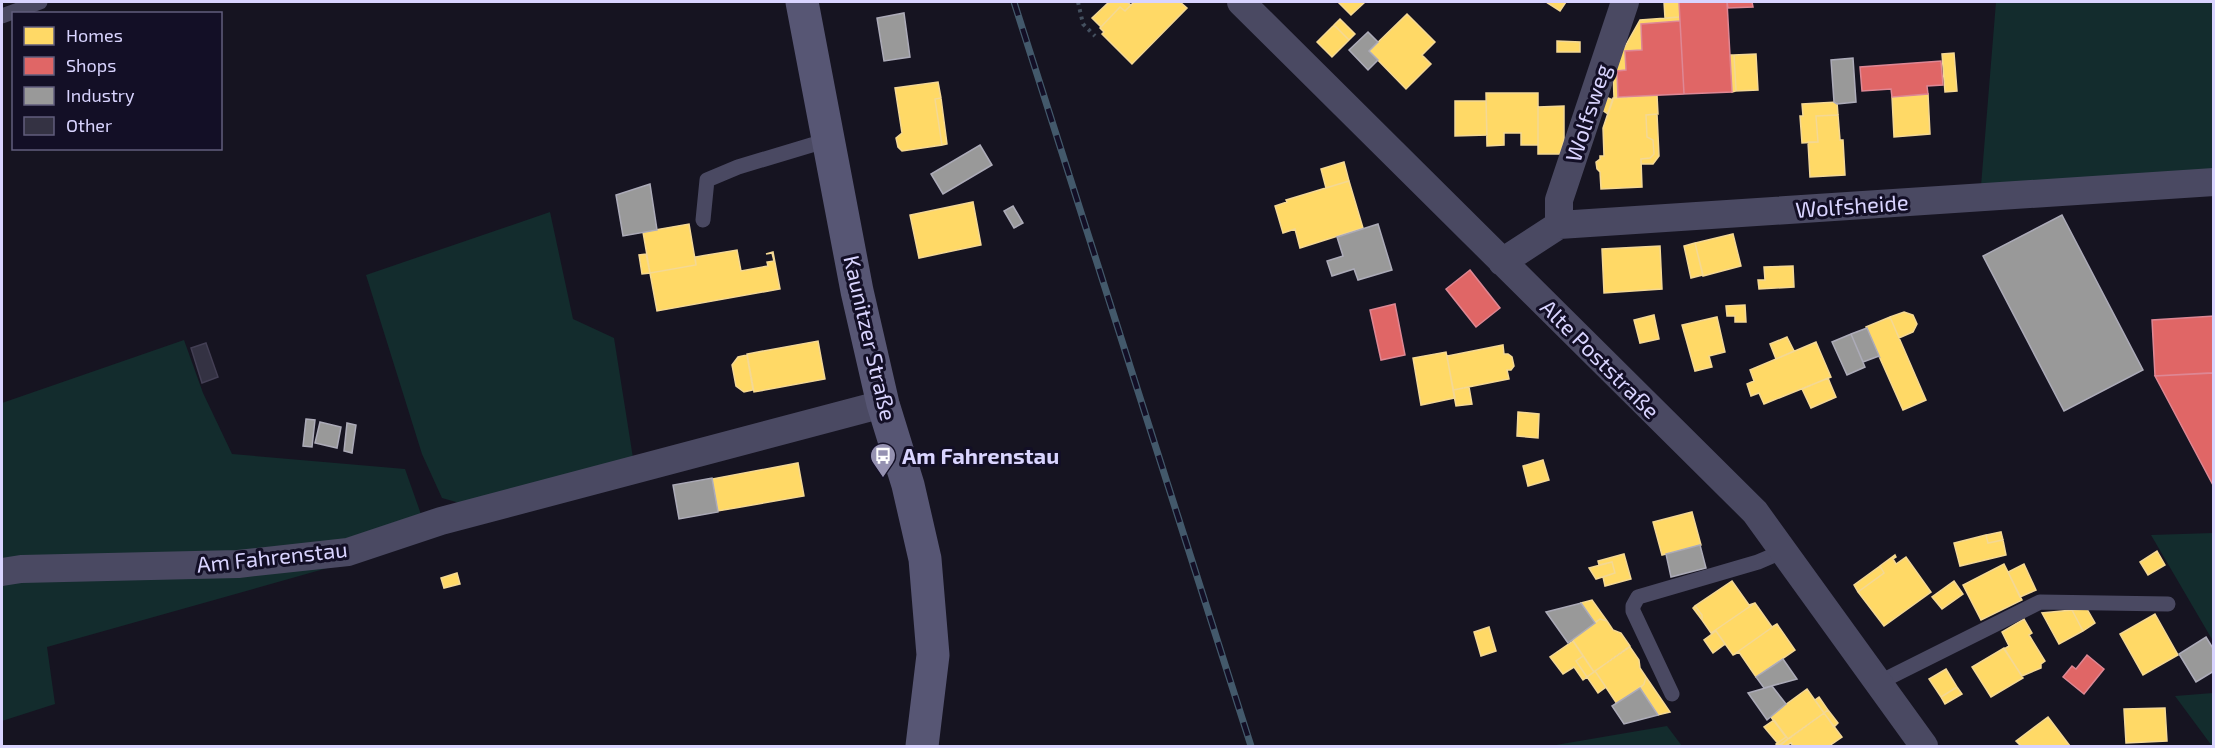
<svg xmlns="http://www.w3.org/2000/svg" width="2215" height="748" font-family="'Exo 2',sans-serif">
<rect width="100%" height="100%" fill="#161421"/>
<path fill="#132c2d" d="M1996,2H2213V172L1981,186Z
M550,212L573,319L614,338L633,458L463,504L442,498L422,454L366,275Z
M184,340L203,393L232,454L405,469L423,520L331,567L47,647L55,704L2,721V403Z
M2213,533H2214L2213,641L2151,535Z
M2213,693L2214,746H2212L2175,696Z
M1667,726L1682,746H1550Z"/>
<path fill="#ffd966" stroke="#f4d894" stroke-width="1.5" d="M1109,2H1127L1131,5L1125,11L1120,7L1101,27L1092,18Z
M1134,2H1180L1187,8L1132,64L1102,34L1104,32L1100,28L1120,7L1125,11Z
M1338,2H1365L1351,15Z
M1546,2H1566L1560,11Z
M1664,2H1679L1680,17L1665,18Z
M1407,14L1435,42L1422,55L1431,64L1406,89L1369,51Z
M1680,17V21L1641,24L1642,50L1625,51L1626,70L1617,71L1618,97L1614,98L1613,68L1640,20Z
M1340,19L1355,34L1349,40L1334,25Z
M1334,25L1349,40L1332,57L1317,42Z
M1557,41L1580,42V52H1557Z
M1954,53L1957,91L1945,92L1942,54Z
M1756,54L1758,90L1736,91L1734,55Z
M1730,55H1734L1736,91L1732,92Z
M938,82L941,98L935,99L942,145L902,151L898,147L896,138L902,133L895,88Z
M1486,93H1538V145H1521V133H1504V145L1487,146Z
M1928,94L1930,134L1894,137L1892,97Z
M1657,95L1658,114L1646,115L1647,137L1653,140L1654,154L1650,158L1641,159L1642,187L1601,189L1600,172L1597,169L1596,162L1600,159V156H1604L1603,128L1613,98Z
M941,98L947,144L942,145L935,99Z
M1608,98L1613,100L1608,114L1602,110L1606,100Z
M1455,101H1486L1487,135L1455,136Z
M1837,102L1838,115L1816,116L1818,142L1802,143L1800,116H1803L1802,104Z
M1564,106V140L1560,154H1538V107Z
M1657,114L1659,156L1653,164H1641V159L1650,158L1654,154L1653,140L1647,137L1646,115Z
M1838,115L1840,140H1843L1845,175L1810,177L1808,142H1818L1816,116Z
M1344,162L1349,181L1326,188L1321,169Z
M1349,181L1363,228L1300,248L1295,229L1283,233L1275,206L1287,202L1286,200Z
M973,202L981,245L919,258L910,215Z
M689,224L696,265L650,273L643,232Z
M1733,234L1741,266L1703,276L1695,243Z
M1695,243L1703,275L1691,278L1684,246Z
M1660,246L1662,289L1604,293L1602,249Z
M737,250L741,271L768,266L767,262L774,261L772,253L766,254L773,252L780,289L657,311L650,273L696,265L695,257Z
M646,254L650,273L642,274L639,255Z
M1793,266L1794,287L1759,289L1758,280H1765L1764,267Z
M1745,305L1746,322H1735V316H1727L1726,306Z
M1904,312L1913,315L1917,324L1913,332L1899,338L1890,317Z
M1654,315L1659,339L1640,343L1634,320Z
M1717,317L1725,352L1709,356L1712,367L1695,371L1682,325Z
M1890,317L1926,400L1903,410L1866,327Z
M1787,337L1794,351L1776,359L1770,344Z
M818,341L825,379L754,392L747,354Z
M1816,342L1831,377L1764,404L1759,393L1751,396L1747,384L1754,381L1750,370Z
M1503,345L1504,354H1508L1512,357L1514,366L1511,370H1507L1509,379L1453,390L1447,356Z
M1446,352L1455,398L1421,405L1413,358Z
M747,355L753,390L744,392L736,386L732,365L738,357Z
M1828,378L1836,397L1811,408L1802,389Z
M1469,387L1472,404L1456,406L1453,390Z
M1518,412L1539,414L1538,438L1517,436Z
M1543,460L1549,480L1528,486L1523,466Z
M798,463L804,496L718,511L712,479Z
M1692,512L1701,545L1662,555L1653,522Z
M2001,532L2003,540L1988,543L1986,535Z
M1986,535L1988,543L2003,540L2006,555L1960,566L1954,543Z
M2157,551L2165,565L2148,575L2140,562Z
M1624,554L1631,579L1605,586L1603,577L1615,573L1612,562L1599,565L1598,561Z
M1895,555L1896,557L1893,559L1896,564L1906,557L1931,592L1884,626L1858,592L1884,573L1880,566Z
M1612,562L1615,573L1596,579L1589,568Z
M2004,564L2022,600L1981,620L1963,585Z
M2024,564L2036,590L2020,597L2008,572Z
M1880,566L1884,573L1858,592L1854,585Z
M457,573L460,584L444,588L441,578Z
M1732,581L1749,605L1755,603L1711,633L1702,620V615L1695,606Z
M1954,581L1963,594L1942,609L1932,597Z
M1592,600L1607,621L1600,619L1595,623L1581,603Z
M1755,603L1772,627L1777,624L1733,655L1716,631L1711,633Z
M1695,606L1702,615V620L1693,608Z
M2087,609L2095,623L2083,631L2072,610Z
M2072,610L2083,631L2059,644L2042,613Z
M2155,614L2178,655L2143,675L2120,634Z
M1600,619L1607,621L1613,630L1621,633L1630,646L1594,672L1572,639Z
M2024,619L2032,633L2029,635L2045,661L2041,664V668L2022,676L2004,649L2009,646L2002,632Z
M1777,624L1795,650L1756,677L1739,652L1733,655Z
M1489,627L1496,651L1481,656L1474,632Z
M1716,631L1725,644L1713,653L1704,640Z
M1573,641L1583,656L1576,661L1587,677L1583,680L1574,667L1563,674L1550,657Z
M1630,647L1639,660L1640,668L1646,677L1644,684L1617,704L1595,671Z
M2004,648L2023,678L1991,697L1972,667Z
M1583,656L1594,672L1587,677L1576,661Z
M1946,669L1957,687L1941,697L1929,679Z
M1595,671L1606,687L1598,693L1587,677Z
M1646,677L1670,712L1658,715L1640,688L1644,684Z
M1957,687L1962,694L1945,704L1941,697Z
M1807,689L1824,713L1778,746L1776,744L1786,737L1770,716Z
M1819,697L1828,710L1824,713L1815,700Z
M2165,708L2167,741L2126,743L2124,709Z
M1828,710L1838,723L1834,727L1824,713Z
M1824,713L1842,737L1829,746H1793L1791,743L1785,746H1779Z
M2048,717L2070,746H2021L2016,741Z
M1774,720L1788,739L1780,746L1764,727Z"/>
<path fill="#e06666" stroke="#de8794" stroke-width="1.5" d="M1679,2H1727L1732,92L1684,94Z
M1727,2H1752L1753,7L1728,8Z
M1680,21L1684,94L1618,97L1617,71L1626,70L1625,51L1642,50L1641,24Z
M1941,61L1943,85L1927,86L1928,94L1892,97L1891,89L1862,91L1860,67Z
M1470,270L1500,308L1476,327L1446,289Z
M1395,304L1405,355L1381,360L1370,310Z
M2214,316V373L2155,376L2152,320Z
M2208,373H2214V487L2155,376Z
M2087,655L2104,669L2084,694L2063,677L2072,666L2076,669Z"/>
<path fill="#999" stroke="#acabb8" stroke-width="1.5" d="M904,13L910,57L884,61L877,18Z
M1368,32L1378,42L1369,51L1378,60L1368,70L1349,50Z
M1853,58L1856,102L1837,104L1834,102L1831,60Z
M980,145L992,165L943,194L931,174Z
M650,184L657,230L623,236L616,195Z
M1013,206L1023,223L1014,228L1004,211Z
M2062,215L2143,370L2064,411L1983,256Z
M1378,224L1392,270L1358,280L1354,269L1332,276L1327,261L1343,256L1337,237Z
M1867,328L1880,358L1879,356L1863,362L1851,334Z
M1851,334L1865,367L1847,375L1832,342Z
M306,419L315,420L312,447L303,446Z
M320,422L341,427L337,448L315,443Z
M347,423L356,425L352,453L344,451Z
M712,478L718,512L679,519L673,485Z
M1700,545L1706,568L1671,577L1666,554Z
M1581,603L1595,623L1568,643L1546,612Z
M2206,637L2214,650V671L2196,682L2179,654Z
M1783,659L1797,679L1764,688L1756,677Z
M1772,686L1786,704L1767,720L1748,693Z
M1640,688L1658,715L1624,724L1612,706Z"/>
<path fill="#343243" stroke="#433f54" stroke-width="1.5" d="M206,343L218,377L202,383L191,348Z"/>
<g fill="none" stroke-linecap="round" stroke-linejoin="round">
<path stroke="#44505f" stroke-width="4" stroke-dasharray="3 4.5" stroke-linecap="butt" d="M1078,2L1083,24L1095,36"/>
<path stroke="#4a4962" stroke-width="15" d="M2,16L40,2
M703,220L707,180L738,167L828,140
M1878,683L2040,602L2168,604
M1672,694L1633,611V606L1638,597L1758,562L1784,551"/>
<path stroke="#4a4962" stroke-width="28" d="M1241,2L1755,512L1924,746
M1559,225V200L1625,2
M1502,262L1559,225L2214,182
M2,572L21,569L238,564L348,552L441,521L883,404"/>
<path stroke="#575674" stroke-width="33" d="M802,2L857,291L883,404L908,485L925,559L933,655L922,746"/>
<defs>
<path id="rail" d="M1014,2L1251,746"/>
</defs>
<use href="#rail" stroke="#43596b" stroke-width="7"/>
<use href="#rail" stroke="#130f26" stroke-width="4.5" stroke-dasharray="14" stroke-linecap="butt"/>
</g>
<defs>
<symbol id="bus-pin" viewBox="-11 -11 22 30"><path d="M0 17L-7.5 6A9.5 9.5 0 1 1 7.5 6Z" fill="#9591b1" stroke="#130f26"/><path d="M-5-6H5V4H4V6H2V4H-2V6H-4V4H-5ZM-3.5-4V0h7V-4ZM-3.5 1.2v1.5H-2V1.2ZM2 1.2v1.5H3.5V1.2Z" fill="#fff"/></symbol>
</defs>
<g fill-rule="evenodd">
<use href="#bus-pin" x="868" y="441" width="30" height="40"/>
</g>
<g text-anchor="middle" stroke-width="6" stroke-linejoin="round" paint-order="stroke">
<g font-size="22" fill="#d9d4ff" stroke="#130f26">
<text transform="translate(1588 113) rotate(-72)" y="8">Wolfsweg</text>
<text transform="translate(1852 206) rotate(-4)" y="8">Wolfsheide</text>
<text transform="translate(870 338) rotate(77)" y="8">Kaunitzer Straße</text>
<text transform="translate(1600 359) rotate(45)" y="8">Alte Poststraße</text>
<text transform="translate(272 557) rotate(-6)" y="8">Am Fahrenstau</text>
</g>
<g font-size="22" font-weight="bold" fill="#d9d4ff" stroke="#130f26" text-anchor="start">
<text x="902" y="464">Am Fahrenstau</text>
</g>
</g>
<rect width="2215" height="748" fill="none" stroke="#d9d4ff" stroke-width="6"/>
<rect x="12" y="12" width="210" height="138" fill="#130f26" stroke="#625e7d" stroke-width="1.5"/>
<rect x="24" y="27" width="30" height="18" fill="#ffd966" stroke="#625e7d" stroke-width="1.5"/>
<text x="66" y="42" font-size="18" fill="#d9d4ff">Homes</text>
<rect x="24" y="57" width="30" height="18" fill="#e06666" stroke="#625e7d" stroke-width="1.5"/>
<text x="66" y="72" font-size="18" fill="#d9d4ff">Shops</text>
<rect x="24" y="87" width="30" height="18" fill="#999999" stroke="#625e7d" stroke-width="1.5"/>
<text x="66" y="102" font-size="18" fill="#d9d4ff">Industry</text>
<rect x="24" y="117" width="30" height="18" fill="#343243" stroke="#625e7d" stroke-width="1.5"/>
<text x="66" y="132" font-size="18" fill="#d9d4ff">Other</text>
</svg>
